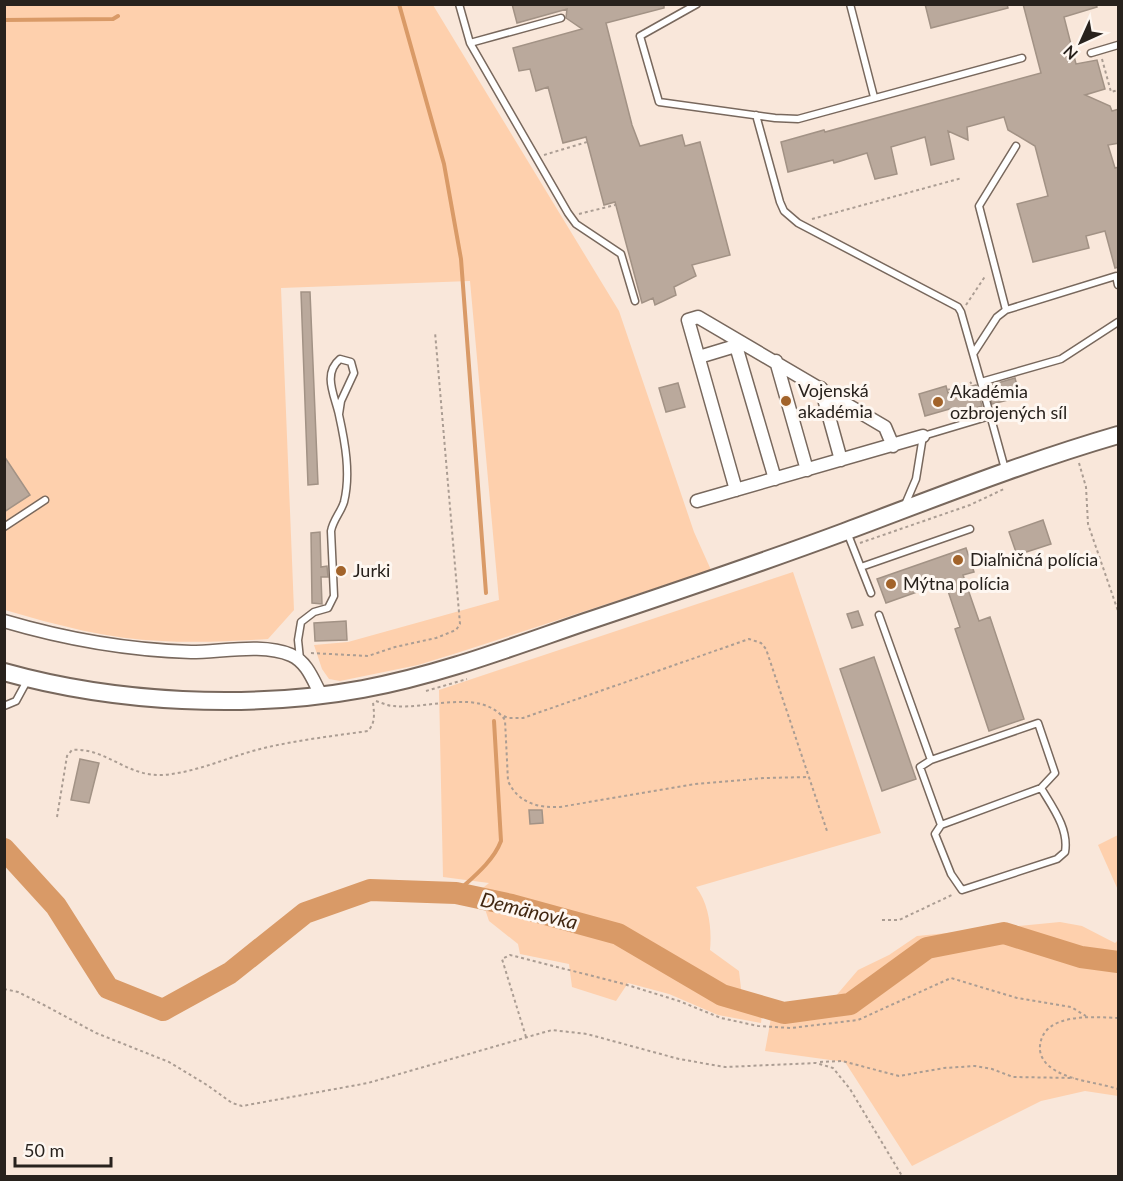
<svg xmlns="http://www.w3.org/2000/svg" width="1123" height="1181" font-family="Lato,sans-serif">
<rect width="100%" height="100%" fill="#f9e7da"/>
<path fill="#fed0ad" d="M5,5H433L619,311L694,532L711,570L460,652L418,665L340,681L329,679L322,669L314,645L348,642L499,600L470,281L281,288L294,610L268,639C233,641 197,643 162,641C108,639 56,625 5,610Z
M793,572L881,833L696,887C709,904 712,929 710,950L739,971L743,1006L762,1015L761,1023L718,1015L669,994L628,983L616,1001L572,987L569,964L520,954L518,944L489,921L479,891L489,883L443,877L439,690Z
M1118,835V890L1098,845Z
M1060,922L1082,926L1115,943L1118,940V1096L1085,1091L1041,1101L912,1166L845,1062L765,1051L771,1018L808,1017L846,1012L834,998L858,970L889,955L917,936Z"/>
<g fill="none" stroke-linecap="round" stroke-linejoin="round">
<path stroke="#d99a67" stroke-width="4" d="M399,4L444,164L461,259L486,593
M4,20L113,19L118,16
M456,893C472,878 493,862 501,841L494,721"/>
<path stroke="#d99a67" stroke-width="22" d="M4,849L56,906L108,988L163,1010L230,973L305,913L370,890L456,893L512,905L618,934L722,995L784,1013L850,1004L927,948L1004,933L1081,957L1118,962"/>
</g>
<path fill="#baa99c" stroke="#a29285" stroke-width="1.5" d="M512,4H664V8L606,23L632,125L640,146L682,135L685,146L700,142L730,255L692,265L696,276L674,287L676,295L655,305L653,298L642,303L615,202L604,205L586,137L563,143L548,87L536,91L530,69L519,71L513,48L582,29L566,18L567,9L517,23Z
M925,4H1007L1008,8L931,28Z
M1023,4H1096L1097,7L1064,17L1076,64L1097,60L1105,89L1085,95L1110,106L1112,111L1119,109V143L1108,145L1115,168L1119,167V267L1115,268L1105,231L1086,236L1089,248L1033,262L1017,204L1048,196L1035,146L1008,130L1004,117L967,127L968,140L948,131L954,159L931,165L925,137L891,147L897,174L875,179L867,153L834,163L833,160L788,172L781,142L824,130L825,132L1041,73Z
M301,292H310L318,484L308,485Z
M1015,378L1020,397L992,404L987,386Z
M678,383L685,407L666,412L659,388Z
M976,385L982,406L955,414L953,408L925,416L919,394L946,386L948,393Z
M4,456L30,495L4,512Z
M1043,520L1051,544L1017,555L1009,532Z
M320,532L321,567L327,566L328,577H321L322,604L312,603L311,533Z
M966,548L974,572L963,575L979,621L990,617L1024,719L989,731L955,629L960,627L945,582L886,603L877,579Z
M858,611L863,625L852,628L847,614Z
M346,621L347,640L315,641L314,623Z
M874,657L916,779L882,791L840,669Z
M80,759L99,763L89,803L71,800Z
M529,810H542L543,823L530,824Z"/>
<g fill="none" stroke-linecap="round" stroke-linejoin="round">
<defs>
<path id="lane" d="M459,4L470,43L568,213L576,224L621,254L635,301
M697,4L640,36L659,102L775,118L798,119L1022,58
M850,4L874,97
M470,43L561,18
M1091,53L1118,45
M756,115L780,202L784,211L798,223L958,307L961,312L973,354
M1006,310L979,206L1016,146
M981,382L973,354L997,317L1006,310L1116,276L1118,285
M1005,469L981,382L1061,359L1118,322
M904,507L916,479L923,436L990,416
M4,527L45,500
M847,532L871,593
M861,567L970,529
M879,615L931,760
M300,659L298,640L301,622L314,612L328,608L334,596L331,531C333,520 341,512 344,502C351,474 345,442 339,415C335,396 322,374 340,359L351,362L354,373L341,401L339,414
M4,706L16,701L28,679
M1038,723L1055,773L1041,788L941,825L920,767L931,760Z
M941,825L935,834L951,874L962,890L1057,859L1065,852C1069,829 1053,808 1041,788"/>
<path id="street" d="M736,346L775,479
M699,357L742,344
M776,361L807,470
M821,388L841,460
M736,490L688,320L698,317L885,427L893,446
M697,501L923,436
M4,621C65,639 127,650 191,652C221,652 263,643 291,655C307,662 313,680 321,695"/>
<path id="secondary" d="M4,672C115,703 249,710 363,689C439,675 512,647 585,622C672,593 758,564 844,532C935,498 1025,462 1118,435"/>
</defs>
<use href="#lane" stroke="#78685d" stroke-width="9"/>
<use href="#street" stroke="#78685d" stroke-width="15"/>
<use href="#secondary" stroke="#78685d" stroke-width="20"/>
<path stroke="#ab9d93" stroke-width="2" stroke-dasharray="3 3" stroke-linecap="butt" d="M1102,59L1111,92L1118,90
M544,155L587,142
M579,214L615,205
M812,219L962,178
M966,305L986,275
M947,390L971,383L970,382
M999,418L1020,412L1033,420
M1079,463L1086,487L1088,524L1118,611
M860,543L970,505L1004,489
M311,653L368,656L395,647L436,638L456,630L460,624L435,332
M426,691L467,679
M376,701C382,703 388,706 394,706C427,710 482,687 505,720L508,781C518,803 538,808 560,807L695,784L765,778L809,777
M504,716L508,718H523L749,639L761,643L766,649L827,831
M57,817L67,756L72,750C105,747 127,777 163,775C199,772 230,756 264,748C298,740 333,736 368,731C376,722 374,713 373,702
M882,920H899L954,894
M4,989L18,992L44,1005L96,1033L169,1062L207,1085L232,1103L242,1106L368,1083L552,1030L587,1034L679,1059L725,1067L816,1063L833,1068L850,1089L902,1176
M1118,1018C1094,1017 1043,1012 1040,1046C1039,1053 1043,1061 1049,1066C1067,1081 1097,1082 1118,1089
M526,1037L502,959L510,955L624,984L679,1001L721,1018L758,1026L791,1028L858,1020L951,978L1017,998L1071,1007L1086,1016
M820,1062L842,1061L899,1076L944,1068L975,1066L992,1069L1013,1077L1074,1078"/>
<use href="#lane" stroke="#fff" stroke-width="6"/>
<use href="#street" stroke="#fff" stroke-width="12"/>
<use href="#secondary" stroke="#fff" stroke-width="16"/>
</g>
<g fill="#a2632a" stroke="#fef7f1" stroke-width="2">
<circle cx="786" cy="401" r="6"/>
<circle cx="938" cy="402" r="6"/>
<circle cx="958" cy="560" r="6"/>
<circle cx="341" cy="571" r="6"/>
<circle cx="891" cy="584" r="6"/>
</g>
<g text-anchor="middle" stroke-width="6" stroke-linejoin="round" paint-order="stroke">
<g font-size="18" fill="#28221d" stroke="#fef7f1" text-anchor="start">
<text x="798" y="397">Vojenská<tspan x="798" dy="21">akadémia</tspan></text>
<text x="950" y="398">Akadémia<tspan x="950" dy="21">ozbrojených síl</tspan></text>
<text x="970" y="566">Diaľničná polícia</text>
<text x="353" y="577">Jurki</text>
<text x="903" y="590">Mýtna polícia</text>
</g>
<g font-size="20" font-style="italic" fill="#412711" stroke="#fef7f1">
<text transform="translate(529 911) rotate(14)" y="7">Demänovka</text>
</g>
</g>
<rect width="1123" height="1181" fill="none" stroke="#28221d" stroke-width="12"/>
<g transform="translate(1081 42) rotate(225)" stroke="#fef7f1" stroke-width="4.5" paint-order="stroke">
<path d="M0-4.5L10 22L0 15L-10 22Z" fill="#28221d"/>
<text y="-9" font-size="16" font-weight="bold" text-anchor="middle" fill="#28221d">N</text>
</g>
<path d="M15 1157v9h96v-9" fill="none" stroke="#28221d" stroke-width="3"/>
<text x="24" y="1157" font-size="18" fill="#28221d" stroke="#fef7f1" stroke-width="4.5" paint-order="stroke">50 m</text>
</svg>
